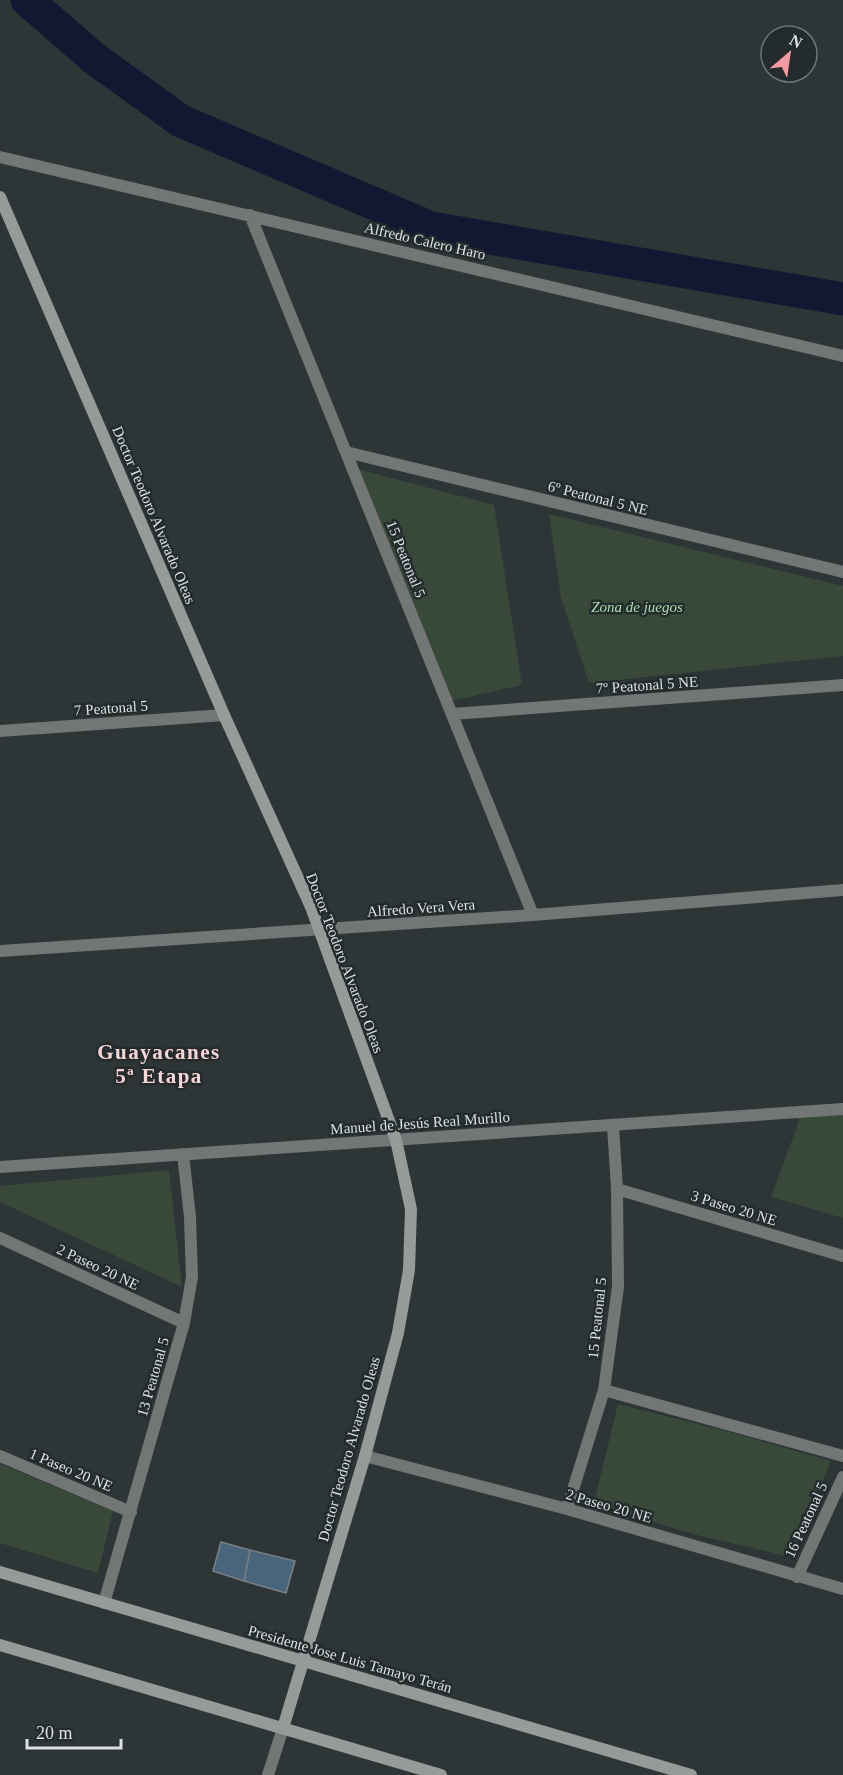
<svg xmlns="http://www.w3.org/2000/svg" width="843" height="1775" font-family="Georgia,serif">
<rect width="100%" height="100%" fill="#2d3537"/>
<path fill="#394939" d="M357,469L494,505L522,685L447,702Z
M549,514L843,586V656L589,683L561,598Z
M843,1112V1218L771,1197L799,1121L794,1113Z
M169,1170L182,1287L0,1202V1186Z
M618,1404L726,1431L831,1461L790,1557L693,1534L594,1503Z
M0,1464L113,1511L98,1573L0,1543Z"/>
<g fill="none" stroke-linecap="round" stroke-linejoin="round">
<path stroke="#141731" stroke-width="33" d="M27,0L95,59L181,121L431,228L843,299"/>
</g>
<path fill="#48657c" stroke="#7a8186" stroke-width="1.5" d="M221,1542L250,1550L244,1581L213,1571Z
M250,1550L295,1561L286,1593L244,1581Z"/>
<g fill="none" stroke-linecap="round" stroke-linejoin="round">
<path stroke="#727674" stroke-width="12" d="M0,157L843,356
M250,215L533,915
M346,452L843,572
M452,714L843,685
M0,731L224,715
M0,951L533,915L843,890
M0,1167L843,1109
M617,1189L843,1256
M0,1238L184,1323
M604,1390L843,1456
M0,1456L131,1512
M365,1456L567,1509L843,1589
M567,1509L604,1390L618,1287L617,1189L613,1126
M797,1577L843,1477
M104,1603L184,1323L192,1277L190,1217L183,1154
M268,1775L283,1728"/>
<path stroke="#949b99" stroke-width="12" d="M0,197L224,715L311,907L396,1140L411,1209L409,1270L398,1333L365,1456L283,1728
M0,1572L691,1775
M0,1645L441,1775"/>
</g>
<g text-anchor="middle" stroke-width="5" stroke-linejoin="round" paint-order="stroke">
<g font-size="15" fill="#dce1e2" stroke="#232b2d">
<text transform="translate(425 241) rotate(13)" y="5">Alfredo Calero Haro</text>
<text transform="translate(598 498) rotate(14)" y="5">6º Peatonal 5 NE</text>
<text transform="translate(154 515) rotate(67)" y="5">Doctor Teodoro Alvarado Oleas</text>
<text transform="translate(406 559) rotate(68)" y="5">15 Peatonal 5</text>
<text transform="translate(647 685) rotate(-4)" y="5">7º Peatonal 5 NE</text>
<text transform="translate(111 708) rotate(-4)" y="5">7 Peatonal 5</text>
<text transform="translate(421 908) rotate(-4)" y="5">Alfredo Vera Vera</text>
<text transform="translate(345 963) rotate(69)" y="5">Doctor Teodoro Alvarado Oleas</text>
<text transform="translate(420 1123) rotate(-4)" y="5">Manuel de Jesús Real Murillo</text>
<text transform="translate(734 1208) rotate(17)" y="5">3 Paseo 20 NE</text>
<text transform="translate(98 1267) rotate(25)" y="5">2 Paseo 20 NE</text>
<text transform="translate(597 1318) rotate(-84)" y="5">15 Peatonal 5</text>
<text transform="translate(153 1377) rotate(-74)" y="5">13 Peatonal 5</text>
<text transform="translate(349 1449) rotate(-74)" y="5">Doctor Teodoro Alvarado Oleas</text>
<text transform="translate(71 1470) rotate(23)" y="5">1 Paseo 20 NE</text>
<text transform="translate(609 1506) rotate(16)" y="5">2 Paseo 20 NE</text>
<text transform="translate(806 1520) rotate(-65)" y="5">16 Peatonal 5</text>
<text transform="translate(350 1659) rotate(16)" y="5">Presidente Jose Luis Tamayo Terán</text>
</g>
<g font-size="15" font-style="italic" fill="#aeddaf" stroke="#232b2d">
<text x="637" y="612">Zona de juegos</text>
</g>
<g font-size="21" font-weight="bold" letter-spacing="1.5" fill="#f7d4d6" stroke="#232b2d">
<text x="159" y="1059">Guayacanes<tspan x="159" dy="24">5ª Etapa</tspan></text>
</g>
</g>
<g transform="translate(789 54) rotate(29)"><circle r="28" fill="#232b2d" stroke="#6d7475" stroke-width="1.5"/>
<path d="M0-4.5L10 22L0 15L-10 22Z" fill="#f49aa3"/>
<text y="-9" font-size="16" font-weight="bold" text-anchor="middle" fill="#dce1e2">N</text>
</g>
<path d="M27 1739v9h94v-9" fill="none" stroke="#dce1e2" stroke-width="3"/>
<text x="36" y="1739" font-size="18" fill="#dce1e2" stroke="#232b2d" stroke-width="4.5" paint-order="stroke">20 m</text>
</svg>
